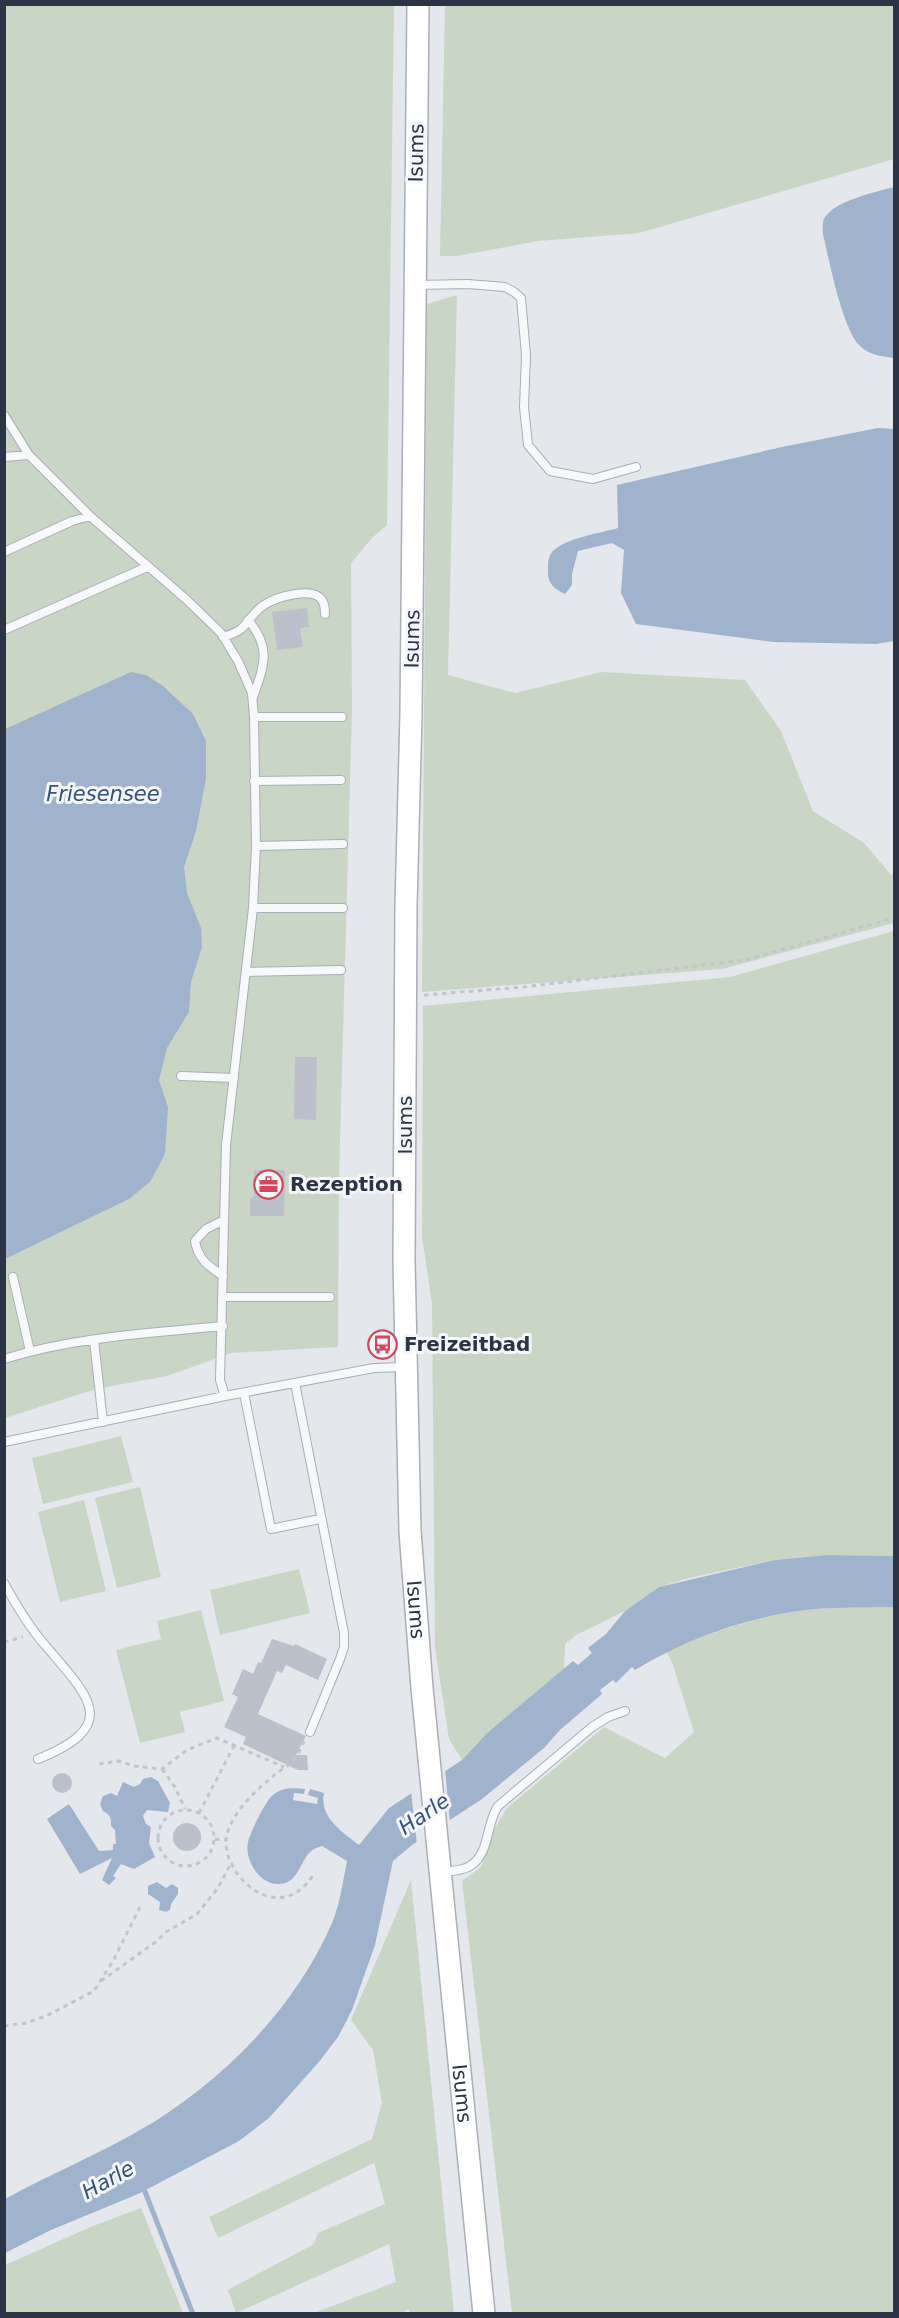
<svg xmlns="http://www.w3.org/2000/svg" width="899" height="2318" font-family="'DejaVu Sans',sans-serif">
<rect width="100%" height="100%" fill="#e4e7ec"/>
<path fill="#c9d6c5" d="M5,5H394L387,525L372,538L351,563L352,710L339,1178L338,1347L231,1353L167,1376L96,1389L5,1418Z
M445,5H894V159L639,233L538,241L457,256H440Z
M457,295L448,675L515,693L602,672L745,680L781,731L813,811L864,843L891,875L894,874V923L722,969L422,992L427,304Z
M894,931V1556L827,1555L775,1560L689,1578L659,1587L625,1611L576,1635L565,1644L564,1670L487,1733L462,1760L449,1739L435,1648L432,1304L422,1236L423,1006L730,977Z
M121,1436L133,1482L43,1504L32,1458Z
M140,1487L161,1577L117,1588L95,1498Z
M84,1500L106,1591L60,1602L38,1512Z
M299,1569L310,1613L220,1635L210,1590Z
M894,1607V2313H512L462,1881L481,1867L493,1831L507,1808L604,1727L665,1758L694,1732L672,1662L666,1651C703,1637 740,1622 780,1614C817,1606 857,1608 894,1607Z
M201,1610L224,1701L180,1712L185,1732L140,1743L116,1650L161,1639L157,1621Z
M411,1880L454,2313H410L408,2309L400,2314L314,2313L396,2282L389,2244L236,2313L228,2290L314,2244L318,2233L385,2204L374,2163L218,2238L209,2217L372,2139L382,2103L373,2050L351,2020Z
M141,2208L183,2313H5V2265L93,2226Z"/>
<path fill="#9fb4cc" d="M894,187V358H893C881,356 868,355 859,345C842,327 829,260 823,234C823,229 822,223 824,219C833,201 876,192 894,187Z
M878,428L894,429V641L876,644L773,642L636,624L621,593L624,550L612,543L578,551L572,574V585L565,594C554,589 547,583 548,570C548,564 548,557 552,552C565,538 601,533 618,528L617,485L782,447Z
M131,672L146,675L163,686L193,714L206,741V779L196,831L184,867L187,893L201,928L202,947L191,982L189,1012L167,1048L159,1080L168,1107L165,1154L150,1182L129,1199L5,1259V729Z
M827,1555L894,1556V1607C857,1608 817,1606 780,1614C729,1624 679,1643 635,1670L632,1667L616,1683L613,1680L600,1690L602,1694L560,1730L544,1748L482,1799L412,1845L393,1861L375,1945L352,2010L338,2037L318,2063L269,2118L239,2141L138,2194L51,2230L5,2253V2199C47,2176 92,2157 135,2133C218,2086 294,2011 332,1923C340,1904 343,1881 347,1861L322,1846C318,1847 313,1849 310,1852C300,1862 298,1883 280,1884C260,1886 244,1860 248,1842C251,1831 265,1801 274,1794C283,1787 295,1788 305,1789L304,1794L294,1793L293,1800L317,1804L318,1798L308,1795L310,1789L324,1793C319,1817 342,1832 359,1845L389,1808L462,1760L487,1733L573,1661L578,1665L592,1653L588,1648L606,1634L625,1611L659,1587L775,1560Z
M151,1777L158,1781L170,1803L168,1812L147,1810L143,1816L146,1824L151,1827L149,1843L155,1857L134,1869L121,1864L113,1876L116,1878L109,1885L102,1880L112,1858L80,1874L47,1819L69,1804L99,1851L113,1850V1844H116L115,1830L111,1826C111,1818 111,1815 103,1811L100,1804L103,1796L111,1793L117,1796L123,1782L134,1787L140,1784L143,1779Z
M157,1882L166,1888L172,1884L178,1888V1894L171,1904L170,1910L166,1912L159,1910L160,1902L148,1894V1886Z"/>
<path fill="#e4e7ec" d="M445,1768L450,1824L417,1845L411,1791Z"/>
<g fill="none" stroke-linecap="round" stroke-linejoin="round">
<path stroke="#9fb4cc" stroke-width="5" d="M142,2184L193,2314"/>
</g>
<path fill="#bbc0ca" d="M307,608L309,627L300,628L303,647L277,650L272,612Z
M295,1057H317L316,1120L294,1119Z
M254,1170H285L284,1216H250V1198L254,1197Z
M272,1639L294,1646L295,1644L327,1659L318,1680L286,1665L282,1673L277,1671L258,1714L306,1736L296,1755H307L308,1770H298L243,1744L246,1737L224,1727L238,1697L232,1694L243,1669L253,1674L258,1662L261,1663Z
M52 1783a10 10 0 1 1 20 0a10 10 0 1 1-20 0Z
M173 1837a14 14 0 1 1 28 0a14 14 0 1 1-28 0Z"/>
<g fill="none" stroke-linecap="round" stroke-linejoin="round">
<defs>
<path id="lane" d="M416,285L468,284L505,287L514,292L521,298L526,355L524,407L528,445L550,471L593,479L636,467
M4,415L29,455L90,516L187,600L221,633L238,661L252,693L254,717L256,846L253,908L226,1145L220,1380L225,1396
M4,457L29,455
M4,552L72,521L90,516
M248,620C272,648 264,666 253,697
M4,630L147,567
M223,637C229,635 236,633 241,629C249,622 254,611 264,605C276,597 313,586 322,600C324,603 325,609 325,614
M254,717H342
M254,781L341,780
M256,846L343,844
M253,908H343
M246,972L341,970
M181,1076L234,1078
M223,1276C208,1266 198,1259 195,1241L206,1229L224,1220
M13,1277L30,1351
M223,1297H330
M94,1340L103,1422
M4,1359C75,1337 150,1333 223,1326
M295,1383L344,1633V1647L340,1659L310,1732
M244,1393L271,1529L320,1519
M4,1442L225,1396L374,1368L404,1367
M4,1583C16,1605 29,1627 45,1645C89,1697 122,1725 38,1759
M442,1872C451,1871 462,1871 470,1866C490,1854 486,1823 498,1806L592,1727L608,1717L625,1711"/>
<g id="secondary">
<path id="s1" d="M418,4L411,714L406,905L404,1261L410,1531L422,1688L484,2314"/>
</g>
</defs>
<use href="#lane" stroke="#a9aeb7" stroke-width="10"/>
<use href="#secondary" stroke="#a9aeb7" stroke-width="24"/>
<path stroke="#c2c5cb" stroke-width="3" stroke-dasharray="4.5 4.5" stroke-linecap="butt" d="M424,995L524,987L745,960L894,918
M4,1642L23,1637
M304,1741C301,1747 298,1756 293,1761C289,1765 283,1769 278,1772C259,1788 237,1806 228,1831C214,1869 279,1934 315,1872
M99,1764L119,1761L134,1766L162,1769L187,1750L217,1738L284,1767
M162,1769L175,1787L185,1809
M158 1838a28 28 0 1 1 56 0a28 28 0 1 1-56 0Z
M199,1813L235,1744
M215,1839L226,1840
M101,1981L157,1941L166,1932L197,1914L218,1888L231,1863
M4,2026L27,2023L48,2015L94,1991L113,1961L140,1907"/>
<use href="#lane" stroke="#f7f8fa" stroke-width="8"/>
<use href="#secondary" stroke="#fff" stroke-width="21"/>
</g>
<defs>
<symbol id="office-ring" viewBox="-11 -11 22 22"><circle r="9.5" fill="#f4f6f9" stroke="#d1495b" stroke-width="1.5"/><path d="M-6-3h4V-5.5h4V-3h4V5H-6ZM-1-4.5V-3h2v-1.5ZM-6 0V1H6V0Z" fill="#d1495b"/></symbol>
<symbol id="bus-ring" viewBox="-11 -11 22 22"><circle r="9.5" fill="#f4f6f9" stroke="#d1495b" stroke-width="1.5"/><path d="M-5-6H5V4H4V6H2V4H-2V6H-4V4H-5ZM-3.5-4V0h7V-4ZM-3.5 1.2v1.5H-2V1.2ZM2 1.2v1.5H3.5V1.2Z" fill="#d1495b"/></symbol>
</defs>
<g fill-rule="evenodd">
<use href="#office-ring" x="252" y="1168" width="33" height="33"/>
<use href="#bus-ring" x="366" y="1328" width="33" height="33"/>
</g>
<g text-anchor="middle" stroke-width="6" stroke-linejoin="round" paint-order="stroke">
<g font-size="20" fill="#2b3445" stroke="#f4f6f9">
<text transform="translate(416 153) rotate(-89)" y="7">Isums</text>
<text transform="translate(412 639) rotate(-89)" y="7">Isums</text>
<text transform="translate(405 1125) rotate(-90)" y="7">Isums</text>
<text dy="7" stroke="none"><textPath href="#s1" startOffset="1606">Isums</textPath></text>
<text dy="7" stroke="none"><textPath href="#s1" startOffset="2092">Isums</textPath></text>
</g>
<g font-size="20" font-weight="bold" fill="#2b3445" stroke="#f4f6f9" text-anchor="start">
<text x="290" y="1191">Rezeption</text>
<text x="404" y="1351">Freizeitbad</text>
</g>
<g font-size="21" font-style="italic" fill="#34527a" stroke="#f4f6f9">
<text x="103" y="801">Friesensee</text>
<text transform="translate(424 1814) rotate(-34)" y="7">Harle</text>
<text transform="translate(108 2180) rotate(-29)" y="7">Harle</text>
</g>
</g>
<rect width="899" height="2318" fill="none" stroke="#2b3445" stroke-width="12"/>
</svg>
